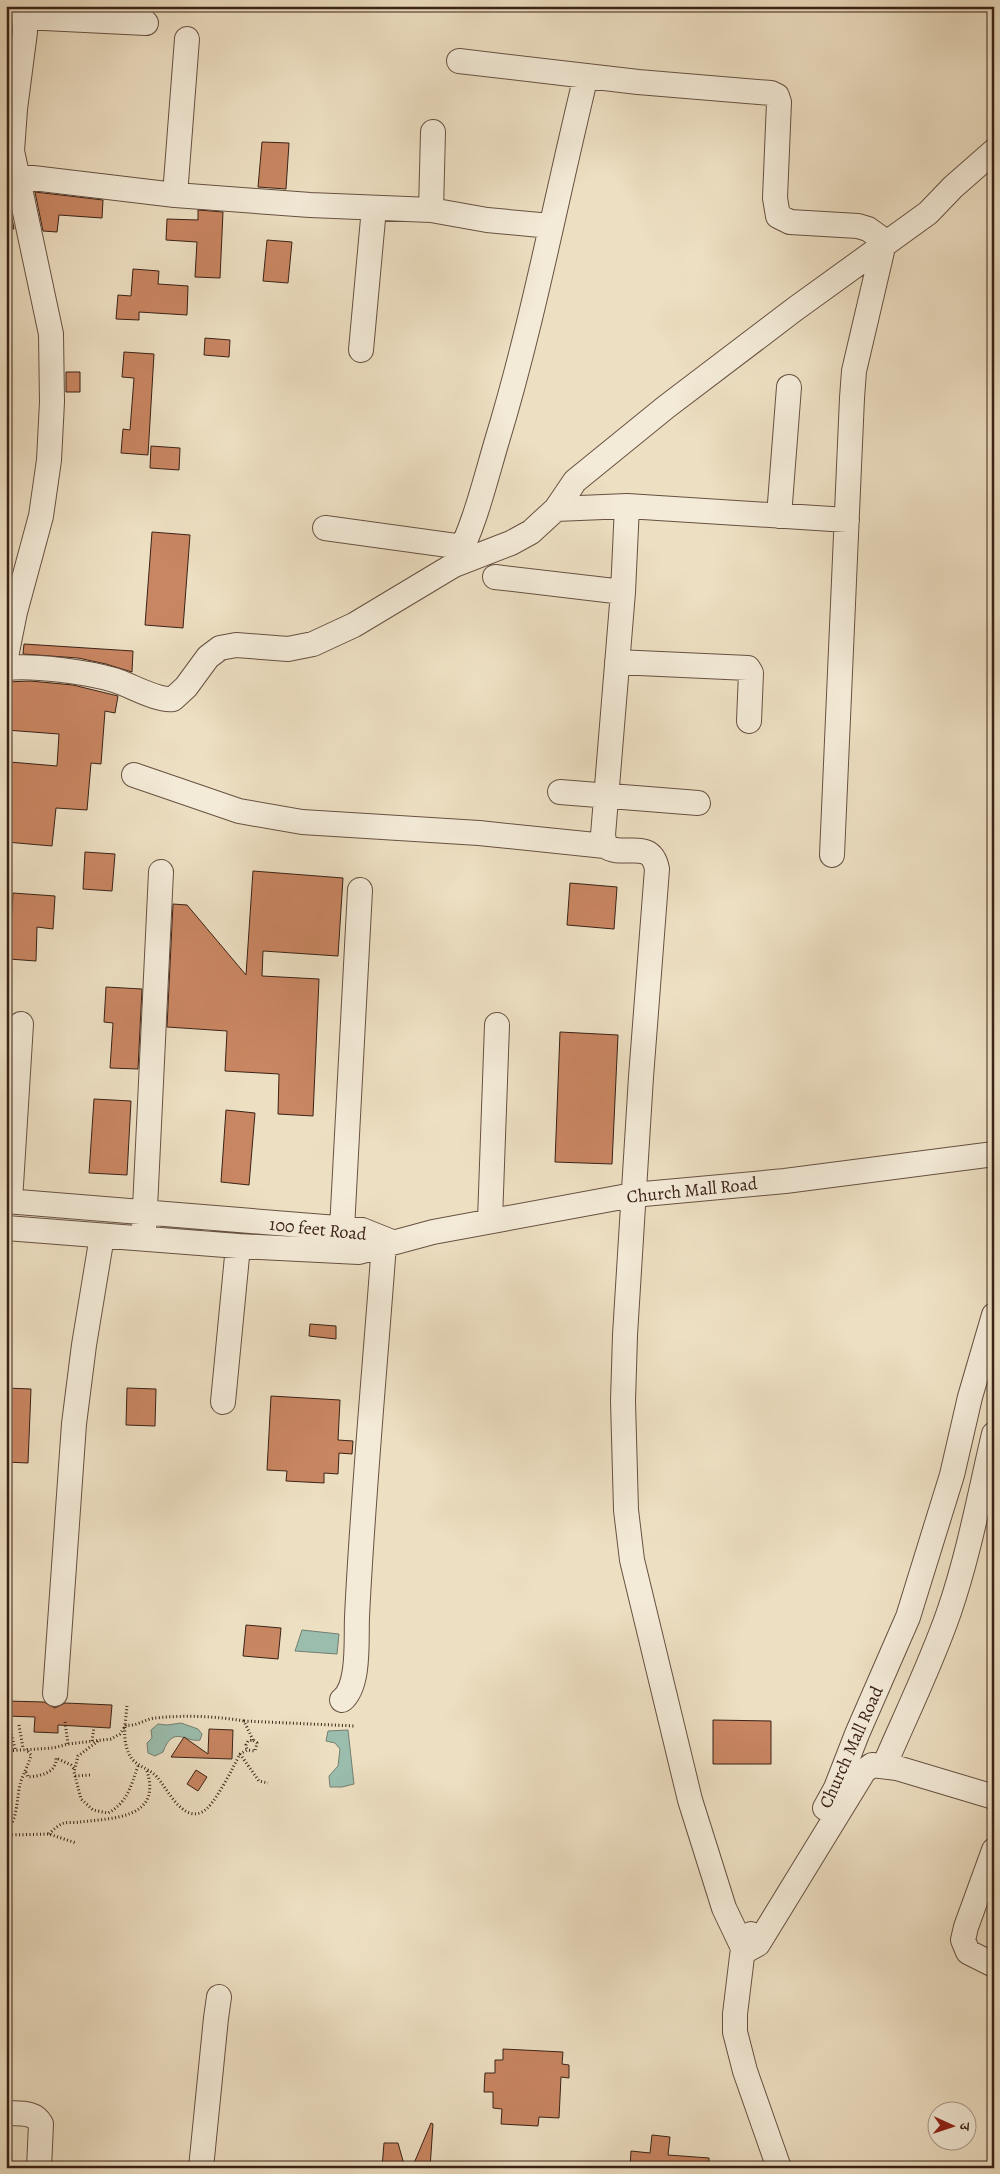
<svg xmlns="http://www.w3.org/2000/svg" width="1000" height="2174" font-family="Alegreya,'Noto Serif Devanagari',serif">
<rect width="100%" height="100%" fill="#eddfc2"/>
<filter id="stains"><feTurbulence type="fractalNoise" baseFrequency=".004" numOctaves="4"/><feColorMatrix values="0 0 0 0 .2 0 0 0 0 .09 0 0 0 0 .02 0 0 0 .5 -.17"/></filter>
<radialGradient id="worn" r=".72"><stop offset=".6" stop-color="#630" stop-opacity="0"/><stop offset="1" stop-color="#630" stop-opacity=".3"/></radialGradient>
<path fill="#9abdae" stroke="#747f71" d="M302,1630L339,1634L337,1654L295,1651Z
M181,1723L198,1729L202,1734L200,1740C186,1743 173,1724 163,1752L155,1756L148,1753L147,1743L152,1738L151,1730L158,1724L167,1725Z
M348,1730L354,1784L342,1787H330L329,1776L338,1766L340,1749L335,1743L326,1741L328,1731Z"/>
<path fill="#c98662" stroke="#3a2216" d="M262,142L289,143L286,189L258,187Z
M35,192L103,200L102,218L59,215L57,232L43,231Z
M10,209L14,229L6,228V210Z
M198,210L223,212L220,278L195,277L197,242L166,240L167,219L198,220Z
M267,240L292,242L288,283L263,281Z
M133,269L159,271L158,284L188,286L187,315L139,312V320L116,319L118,295L131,296Z
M205,338L230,340L229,357L204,355Z
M124,352L154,354L148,455L121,453L123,429L130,430L134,378L122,377Z
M66,372H80V392H66Z
M151,446L180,448L179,470L150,468Z
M152,532L190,535L183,628L145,625Z
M24,644L133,651L132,672L106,664L78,658L23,654Z
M30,681L73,685L118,696L115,713L105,711L101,764L91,763L87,810L56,808L52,846L6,842V804L10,762L57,766L59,734L6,730L7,682Z
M85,852L115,854L112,891L83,889Z
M253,871L343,878L338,956L263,951L262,976L319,979L313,1116L278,1114L279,1074L225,1071L227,1031L167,1027L173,904L187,905L246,975Z
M570,883L617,887L614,929L567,925Z
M13,893L55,896L53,929L37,927L36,961L9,959Z
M106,987L142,989L138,1069L110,1068L113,1023L104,1022Z
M560,1032L618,1035L612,1164L555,1162Z
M94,1099L131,1101L127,1175L89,1173Z
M226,1110L255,1113L249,1185L221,1182Z
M310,1324L336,1326V1339L309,1336Z
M6,1388L31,1389L28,1463L6,1462Z
M127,1388L156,1389L155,1426L126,1425Z
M271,1396L340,1400L338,1440L353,1441L352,1454L339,1453L338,1474L324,1473V1483L286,1481L287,1471L267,1470Z
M246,1625L281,1628L278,1659L243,1656Z
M6,1701L44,1702L55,1708L65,1703L112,1705L110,1728L58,1725V1733L34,1732L35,1717L6,1716Z
M713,1720L771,1721V1764H713Z
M209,1729L233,1730L232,1759L171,1757L184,1737L208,1754Z
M196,1770L207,1777L198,1791L187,1784Z
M503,2049L563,2052L562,2064L569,2065V2078L561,2077L559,2118L539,2117L538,2126L501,2124L502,2109L493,2108V2092H484L485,2073H495V2060H503Z
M431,2123L433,2124L430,2168H412Z
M652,2135L670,2137L668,2155L709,2158V2168H630L631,2151L650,2153Z
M384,2143H398L405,2168H382Z"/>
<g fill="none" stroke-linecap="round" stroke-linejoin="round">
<defs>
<path id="minor" d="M24,17L146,23
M459,61L638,82L771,93L777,96L779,102L775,198L778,216L790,222L858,226L868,229L882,239L883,247L854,371L852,398L832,855
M16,176L175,195L310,205L431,210L487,220L551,226
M175,195L187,39
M431,210L433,132
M361,350L374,208
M627,506L623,592L603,835L605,846C623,859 651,837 657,869L641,1077L625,1335L623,1401L626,1510L632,1560L690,1800L724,1908L743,1948L749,1949L758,1944L864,1771L872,1765L897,1768L994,1797
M556,509L627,506L847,520
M779,516L789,387
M325,528L463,547
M454,565C474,527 484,485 496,444C533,323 556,198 586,76
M495,577L623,592
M6,657L15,612L41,516L49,460L52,402L51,334L12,151L15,109L25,32L24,17L20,6
M617,662L748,668L751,673L749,721
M6,668C34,665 87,672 114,680C131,685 156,701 173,699L186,687L208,657L220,648L236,645L288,649L313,644L354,625L454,565L511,543L531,532L556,509L575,481L666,407L795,309L928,213L953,187L994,151
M134,775L239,811L302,822L479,833L605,846
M560,792L698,803
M6,1201L362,1230L392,1242
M10,1201L21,1024
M490,1220L497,1025
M6,1228L238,1246L359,1252L433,1232L633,1195L785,1181L994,1154
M144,1229L161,872
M342,1229L360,890
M223,1402L238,1246
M55,1694L74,1424L84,1345L102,1236
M342,1700C360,1686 356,1639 357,1617C363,1492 375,1368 384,1244
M884,1766C906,1715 931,1664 949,1612C969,1554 980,1493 994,1434
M825,1808L836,1788L857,1734L908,1617L952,1475L970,1397L994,1315
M994,1850L966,1927L963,1940L968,1952L994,1965
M751,1934L743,1948L735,2014V2032L745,2071L779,2168
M6,2113C19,2114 34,2111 41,2124L39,2168
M201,2168L216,2018L219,1997"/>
</defs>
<use href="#minor" stroke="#675141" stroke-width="26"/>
<path stroke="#3a2216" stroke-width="3" stroke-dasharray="1 2.5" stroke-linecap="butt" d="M127,1706C126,1718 123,1733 126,1745C131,1768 146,1765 157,1777C167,1788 182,1822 202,1812C214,1807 233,1767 240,1754L247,1750L255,1751L257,1743L253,1740L248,1741L246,1745L247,1750
M65,1722L68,1744
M9,1724L15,1749
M19,1725L23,1748
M253,1740L244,1721L355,1726
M92,1741L94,1727
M98,1741L78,1756L74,1772L81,1799L93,1810L108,1813C127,1803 131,1786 138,1766
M6,1751L53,1748L68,1744L111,1739L120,1734L126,1725C136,1727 145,1719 155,1718C185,1715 215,1716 244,1721
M240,1754L259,1781L268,1783
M26,1772L28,1777C40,1776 57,1773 56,1758L71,1765L74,1769
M75,1776L91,1775
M6,1810L12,1823
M6,1830C19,1820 16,1796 21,1781C24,1772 29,1764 31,1755L26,1749
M6,1832L10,1835L49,1834L76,1843
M49,1834C53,1830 58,1825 64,1823C69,1822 75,1823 80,1822C113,1818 162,1819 147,1771"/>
<use href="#minor" stroke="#f3ead7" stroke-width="24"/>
</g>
<g text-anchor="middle" stroke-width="4" stroke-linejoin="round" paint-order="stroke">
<g font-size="18" fill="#3a2216" stroke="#f3ead7">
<text transform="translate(692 1190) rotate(-6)" y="6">Church Mall Road</text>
<text transform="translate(318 1229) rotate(6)" y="6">100 feet Road</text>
<text transform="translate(851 1747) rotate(-66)" y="6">Church Mall Road</text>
</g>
</g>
<rect width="1000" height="2174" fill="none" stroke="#eddfc2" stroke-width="25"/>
<rect x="8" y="8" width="985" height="2159" fill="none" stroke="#3a2216" stroke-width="2.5"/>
<rect x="12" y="12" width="975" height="2149" fill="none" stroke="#3a2216"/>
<g transform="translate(952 2126) rotate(93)"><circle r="24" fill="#f3ead7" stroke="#a99a8a"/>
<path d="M0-4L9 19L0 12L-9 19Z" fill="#8f2418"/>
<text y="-8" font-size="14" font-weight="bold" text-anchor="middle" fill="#3a2216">उ</text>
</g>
<rect width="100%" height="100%" filter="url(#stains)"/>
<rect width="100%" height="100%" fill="url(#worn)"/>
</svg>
